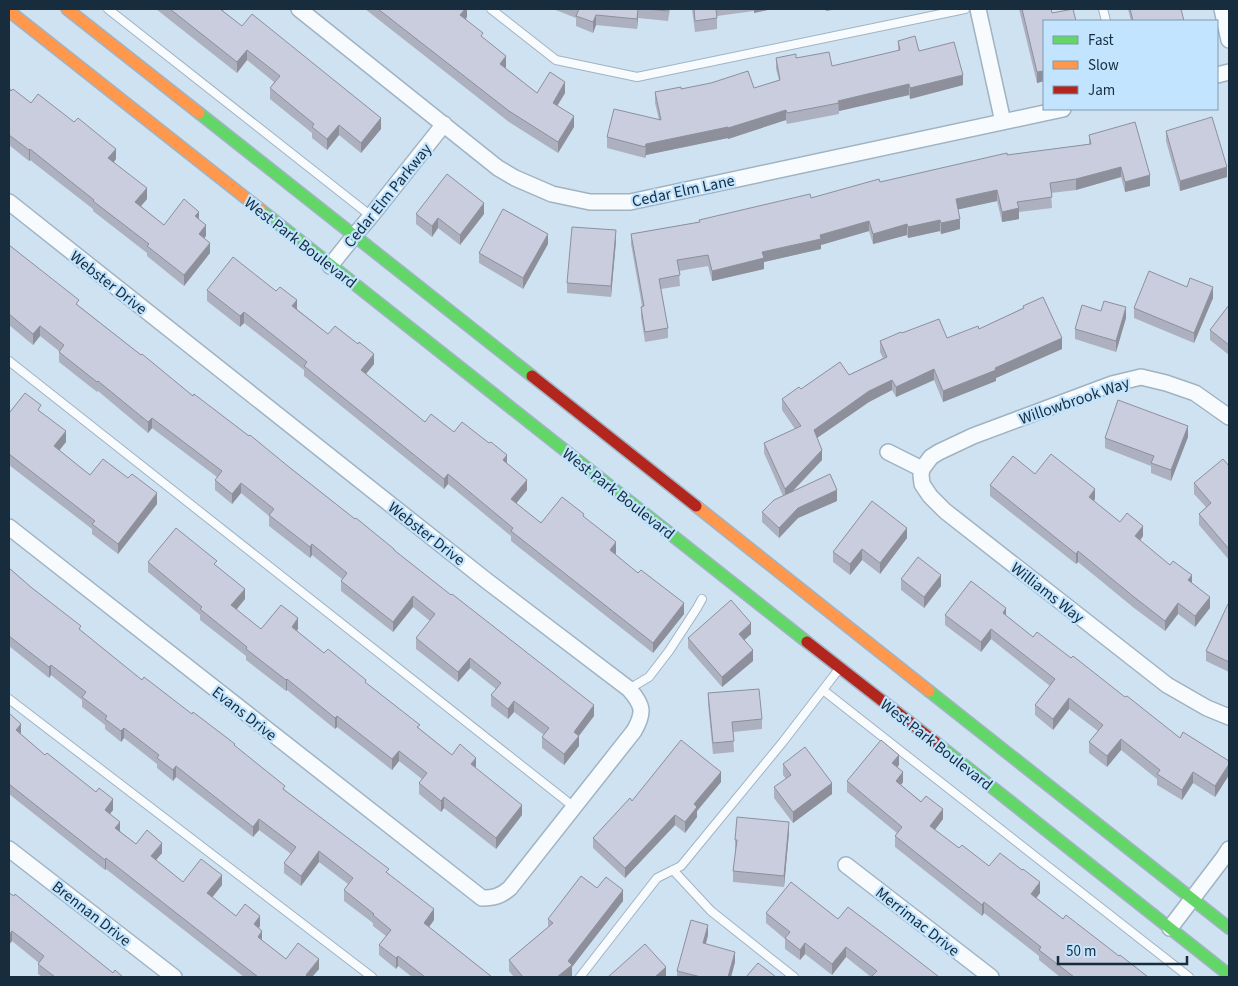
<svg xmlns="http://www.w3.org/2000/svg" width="1238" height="986" font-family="'Source Sans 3',sans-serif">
<rect width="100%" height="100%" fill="#cfe2f1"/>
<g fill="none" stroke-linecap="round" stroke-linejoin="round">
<defs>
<path id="lane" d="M108,9L371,216
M491,9L556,60L637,77L965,9
M1103,9L1106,21
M9,361L574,807
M629,689L649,677L669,651L697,608L702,599
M823,690L1189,977
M9,699L372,977
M673,870L711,911L794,977
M580,977L657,878L681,866L782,743L839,669"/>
<path id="street" d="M299,9L498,168L515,178L552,194L590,202H630L1063,109
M978,9L1003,122
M1222,9L1229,40
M1217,75L1229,72
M9,202L487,581L629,689C643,705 645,712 634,731L510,888C501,896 494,898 482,898L9,527
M330,266L354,236L371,216L444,124
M1229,417L1195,393L1166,383L1141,377L1112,384L973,436L939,452L931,457L922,469L921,475L922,484L930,496L945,511L1167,685L1207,708L1229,717
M888,452L922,469
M9,849L174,977
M846,865L991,977
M1170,928L1224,857L1229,849"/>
<path id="fast" d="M199,113L532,376
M261,210L807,642
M929,691L1229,928
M935,742L1229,975"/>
<path id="slow" d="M67,9L199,113
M9,11L261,210
M696,506L929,691"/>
<path id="jam" d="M532,376L696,506
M807,642L935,742"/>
</defs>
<use href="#lane" stroke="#a0b3c2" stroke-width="10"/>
<use href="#street" stroke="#a0b3c2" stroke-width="18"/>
<use href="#fast" stroke="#a0b3c2" stroke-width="14"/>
<use href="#slow" stroke="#a0b3c2" stroke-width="14"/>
<use href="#jam" stroke="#a0b3c2" stroke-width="14"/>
<use href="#lane" stroke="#f8fbfd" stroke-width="8"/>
<use href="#street" stroke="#f8fbfd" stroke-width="15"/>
<use href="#fast" stroke="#63d668" stroke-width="11"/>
<use href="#slow" stroke="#ff974d" stroke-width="11"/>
<use href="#jam" stroke="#b3261e" stroke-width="11"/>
</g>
<path fill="#adb0bf" d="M156,9H225L223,11L242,26L381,129L361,153L339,135L327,150L312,138V133L270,99V88L274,82L247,60L237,73Z
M365,9H467V17L466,19L483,38L506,67L505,68L537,93H565L557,106L574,127L558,153L509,122Z
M553,9H670L668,21L638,18L637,29L596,25L593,33L576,26V18Z
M692,9H772L754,13V11L717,16V29L695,32Z
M1019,9H1051L1044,21V81L1037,83Z
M1128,9H1181L1184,21H1131Z
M898,41L919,51L963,85L910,99L909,95L839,111V114L787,124L786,120L728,139V138L646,155L645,158L607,148V137L659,120L655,103V92L681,89L754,88L779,80L776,69V58H796L832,66L898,51Z
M9,88L116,159L114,162L147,199L141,206L164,225L199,220L206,236L204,238L210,253L184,286L147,256V253L93,211V209L30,160L29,161L9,145Z
M1166,131L1227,177L1180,191L1166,141Z
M1089,135L1150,186L1125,192L1121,177L1076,190L1051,193L1052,208L1019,212V219L1002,222L997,201L958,209L960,229L941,234L940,231L908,238L907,235L873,244L869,231L821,245V249L764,262V269L712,281L708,266L679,271L680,286L661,289L668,328V338L645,342L641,317V307L642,306L631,244V234L699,222V220L811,198L880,182L1007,155L1089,144Z
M416,214H484L460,245L438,228L432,237L416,224Z
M616,241L611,297L567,293V283Z
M548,244L523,289L479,263V253Z
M9,245L79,306L193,396L289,467L394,550L594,716L579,736V746L564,765L542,748V737L544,735L514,712L508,719L491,706V695L496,689L470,668L458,682L416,649V638L430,621L413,607L393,632L341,591V581L342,579L312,555L310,558L269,526V516L241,493L232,504L215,490V480L217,477L152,428L148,433L98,391L97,392L59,362V351L40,336L33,345L9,325Z
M207,290L297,309L328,334L374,364L366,374L425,422L454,432L507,463L527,490L516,503L541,523L584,517L616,553L615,554L684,614L653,653L511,541V536L448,484L444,489L304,376V370L244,323L240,327L207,301Z
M1213,298L1194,343L1134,318V308Z
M1229,305V355L1210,340V330Z
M1023,306L1062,349L996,378V381L943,402L934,380L896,397L892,390L869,402L817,438L822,460L793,491L837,501L798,518L779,538L762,522V512L783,496L764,453V443L795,429L782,410V399L801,389L849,375L883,358L880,352V341L902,333L947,338L979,329L1023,308Z
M1101,311L1126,318L1116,352L1075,339V329Z
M9,411L10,412H41L66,442L59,450L90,475L157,504L118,554L92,534V529L9,465Z
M1188,437L1171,481L1151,473V466L1105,448V438Z
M1229,466V560L1199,525V514L1206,507L1194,494V483Z
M1035,474L1095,499L1094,501L1120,522L1143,536L1140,541L1192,583L1210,608L1195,627L1178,614L1165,631L1134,608L1078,562L1076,564L990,496V485Z
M907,538L880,574L862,560L850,575L833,562V552Z
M148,562L217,566L245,599L236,610L261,629H298L297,631L324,653L366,683L420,729L452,755L476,768L522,815L496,849L444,808L441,812L419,794V783L422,779L399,761L392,770L337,727L335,729L287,690L286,691L246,660V656L200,620V615L148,572Z
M9,568L81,632L142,680L192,714L235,746L285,790L389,874L434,920L429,927L492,977H412L398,966L396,969L379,955V945L386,936L373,926V923L344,901V890L348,884L319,862L301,886L284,873V863L291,854L259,830L253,837L176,777L173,781L157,768V764L124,738L121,742L105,729V725L82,707V700L51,675L49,678L9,646Z
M901,579L941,586L924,608L901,590Z
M1229,604V672L1206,661V651Z
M945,615L1006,616L1033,637L1071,658L1180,738L1229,761V775L1215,797L1193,783L1182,800L1157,785V779L1121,750L1107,767L1089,753V742L1098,731L1069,709L1053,730L1035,715V705L1050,686L991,639L981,652L945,625Z
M751,634L744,640L753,661L722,687L688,648V638Z
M708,693L762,719V729L733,732L734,752L713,754L708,704Z
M9,713L21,734L45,755L113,810L110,814L120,831L136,844L162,853L156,860L183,882L222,885L212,897L236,916L260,926L259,928L262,941L286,959L319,969L312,977H244L106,869L105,870L9,794Z
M783,764L832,794L793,823L774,798V787L786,779L783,775Z
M899,765L897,767L903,782L901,785L943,819L935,830L959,848L989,866L1040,893L1036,898L1063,919L1119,956L1148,977H1060L1039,960V956L984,913L982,916L895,847V836L897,833L847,792V781Z
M721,782L697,811V817L685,833L675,825L625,878L593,848V838L632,801Z
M789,833L784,887L733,882V871L736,851H735V840Z
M597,888L623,901L572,967V976L570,977H514L509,971V960L548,927V919Z
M9,893L113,973L123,977H42L38,974V964L39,963L12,941L9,945Z
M766,913L838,919L898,945L871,977L846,957L832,975L805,954L800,960L785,949V939L766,923Z
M708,935L706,944L735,962L731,977H677V971Z"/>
<path fill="#8d909b" d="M465,9H467V17L460,25V15Z
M638,9V18L637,29V19Z
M754,9H772L754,13Z
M826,9H837L826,11Z
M596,15V25L593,33V22Z
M247,50V60L237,73V62Z
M506,56V67L500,75V64Z
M1044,71V81L1037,83V72Z
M963,75V85L910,99V88Z
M565,82V93L553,113V103Z
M909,84V95L839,111L838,101Z
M786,110V120L728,139V128Z
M574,116V127L558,153V142Z
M381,118V129L361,153V143Z
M339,125V135L327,150V139Z
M728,127V138L646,155L645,158L646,144Z
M30,149V160L29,161V150Z
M116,149V159L108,169V158Z
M1121,167V177L1076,190V179Z
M1227,167V177L1180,191V181Z
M1150,175V186L1125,192V182Z
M147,188V199L135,213V202Z
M997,190V201L956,210V199Z
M484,203V214L460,245V235Z
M1019,208V219L1002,222V212Z
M199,212V222L195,216Z
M438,218V228L432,237V226Z
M960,219V229L941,234V223Z
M940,220V231L908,238V227Z
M869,221V231L821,245V249L764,262V269L712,281V271L762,252Z
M907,224V235L873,244V234Z
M206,225V236L199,244V234Z
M616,230V241L611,297V286Z
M548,234V244L523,289V278Z
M210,243V253L184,286V275Z
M1213,287V298L1194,343V333Z
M297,300V310L292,306Z
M1126,307V318L1116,352V341Z
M244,312V323L240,327V316Z
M40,326V336L33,345V334Z
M1062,338V349L996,378V381L943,402V391Z
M374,354V364L361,380V370Z
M934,369V380L896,397V387Z
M892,380V390L869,402L814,440V430L869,391Z
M152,418V428L148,433V422Z
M1188,426V437L1171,481V470Z
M66,431V442L54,457V446Z
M822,450V460L785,499V489Z
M507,455V466L503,460Z
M448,474V484L444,489V479Z
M527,480V490L511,510V499Z
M241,483V493L232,504V494Z
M1095,489V499L1089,507V497Z
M837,490V501L798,518L779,538V528L798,508Z
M157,493V504L118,554V544Z
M1143,526V536L1135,547V536Z
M907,528V538L880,574V563Z
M616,542V553L610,560V550Z
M312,544V555L310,558V547Z
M862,549V560L850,575V564Z
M1078,551V562L1076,564V554Z
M941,575V586L924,608V597Z
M1192,575V586L1188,580Z
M245,589V599L231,616V605Z
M413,596V607L393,632V622Z
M1210,597V608L1195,627V616Z
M684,603V614L653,653V643Z
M1178,603V614L1165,631V621Z
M1006,608V618L1003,613Z
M298,618V629L292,637V627Z
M751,623V634L739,645V634Z
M991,629V639L981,652V642Z
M753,650V661L722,687V677Z
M470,658V668L458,682V672Z
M51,665V675L49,678V667Z
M287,679V690L286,691V680Z
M1069,698V709L1053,730V719Z
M514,701V712L508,719V709Z
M594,705V716L574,742V732Z
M337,716V727L335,729V718Z
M21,724V734L16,730Z
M124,728V738L121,742V731Z
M579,736V746L564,765V754Z
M1121,739V750L1107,767V756Z
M399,751V761L392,770V759Z
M899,755V765L892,773V763Z
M476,758V768L471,775V764Z
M1229,764V775L1215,797V786Z
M176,766V777L173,781V770Z
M721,772V782L697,811V817L685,833V822L694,804Z
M903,772V782L896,791V781Z
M1193,772V783L1182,800V790Z
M832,783V794L793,823V812Z
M444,797V808L441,812V801Z
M113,799V810L105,820V810Z
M522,805V815L496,849V838Z
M943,809V819L930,836V826Z
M675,815V825L625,878V868Z
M259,819V830L253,837V827Z
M120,822V832L115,828Z
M789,822V833L784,887V876Z
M162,843V853L151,866V856Z
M319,851V862L301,886V876Z
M106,858V869L105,870V860Z
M222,875V885L207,904V893Z
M1040,882V893L1031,905V894Z
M623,890V901L572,967V976L570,977H557L568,961Z
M984,902V913L982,916V905Z
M434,909V920L424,934V923Z
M260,916V926L254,935V924Z
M708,925V935L703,953V943Z
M12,931V941L9,945V935Z
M262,931V942L258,937Z
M805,943V954L800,960V950Z
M846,947V957L832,975V964Z
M735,952V962L731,977H728Z
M398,956V966L396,969V958Z
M319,959V969L312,977H306V975Z
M666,967V977H655Z"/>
<path fill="#c9cdde" stroke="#8d909b" d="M170,9H220L242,26L252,14L381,118L361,143L339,125L327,139L312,127L314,124L270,88L280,76L247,50L237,62Z
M378,9H465L460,15L483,33L481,36L506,56L500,64L537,93L550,72L565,82L553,103L574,116L558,142L509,111Z
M579,9H638L637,19L596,15L593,22L576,16Z
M647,9H669L668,11Z
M694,9H716L717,18L695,21Z
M1022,9H1051L1052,13L1073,9L1076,21H1044V71L1037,72Z
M1130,9H1181L1184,21H1133Z
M915,36L919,51L954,42L963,75L910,88L909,84L838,101L839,103L787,113L786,110L728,128V127L646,144L645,147L607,137L614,109L661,120L655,92L681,87V89L711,83L748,71L754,88L780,80L776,58L796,54V58L829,52L832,66L900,50L898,41Z
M9,88L11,91L13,89L31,103L38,94L74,122L78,118L116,149L108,158L147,188L135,202L164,225L184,199L199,212L195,216L206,225L199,234L210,243L184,275L147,246L149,244L93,201L94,200L30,149L29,150L9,135Z
M1212,117L1227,167L1180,181L1166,131Z
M1135,122L1150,175L1125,182L1121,167L1076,179L1050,183L1052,197L1017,202L1019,208L1002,212L997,190L956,199L960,219L941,223L940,220L908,227L907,224L873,234L869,221L820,235L821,239L762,252L764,258L712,271L708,255L677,260L680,275L659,279L668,328L645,332L641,307L644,306L631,234L700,222L699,220L810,194L811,198L879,179L880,182L1007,153V155L1091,144L1089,135Z
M447,174L484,203L460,235L438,218L432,226L416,214Z
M503,209L548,234L523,278L479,253Z
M572,227L616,230L611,286L567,283Z
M9,245L79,300L76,304L141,355L142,354L193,396L194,394L249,436L250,435L289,467L355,519L356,518L394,549V550L451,595L452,594L594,705L574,732L579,736L564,754L542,737L549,728L514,701L508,709L491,695L501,683L470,658L458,672L416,638L435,614L413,596L393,622L341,581L347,573L312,544L310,547L269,515L274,509L241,483L232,494L215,480L222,471L152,418L148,422L98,381L97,382L59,352L64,345L40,326L33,334L9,314Z
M233,257L276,291L280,287L297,300L292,306L328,334L335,326L358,344L359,342L374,354L361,370L425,422L431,414L454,432L462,422L489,443L491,442L507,455L503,460L527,480L511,499L541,523L562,497L584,514L583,516L616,542L610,550L638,573L641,570L684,603L653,643L511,531L513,528L448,474L444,479L304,366L307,362L244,312L240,316L207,290Z
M1149,271L1187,287L1190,278L1213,287L1194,333L1134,308Z
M1043,297L1062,338L995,368L996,370L943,391L934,369L896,387L892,380L869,391L814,430L822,450L785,489L764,443L801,426L782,399L799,387L801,389L840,362L849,375L887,357L880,341L901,332L902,333L939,319L947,338L978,326L979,329L1024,308L1023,306Z
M1104,301L1126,307L1116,341L1075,329L1082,305L1101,311Z
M1229,305V345L1210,330Z
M25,393L41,405L38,410L66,431L54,446L90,475L103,459L128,478L132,474L157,493L118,544L92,524L95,521L9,454V411L10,412Z
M1118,400L1188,426L1171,470L1151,463L1154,456L1105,438Z
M1051,454L1095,489L1089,497L1120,522L1127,513L1143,526L1135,536L1170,565L1173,561L1192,575L1188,580L1210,597L1195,616L1178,603L1165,621L1134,597L1078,551L1076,554L990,485L1013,456L1035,474Z
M1223,459L1229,466V549L1199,514L1211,503L1194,483Z
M830,474L837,490L798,508L779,528L762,512L774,500Z
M872,501L907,528L880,563L862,549L850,564L833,552Z
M176,528L217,561L214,564L245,589L231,605L261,629L281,605L298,618L292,627L324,653L328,649L366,680L365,682L420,725L417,727L452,755L460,744L476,758L471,764L522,805L496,838L444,797L441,801L419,783L427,773L399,751L392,759L337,716L335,718L287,679L286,680L246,649L247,647L200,609L202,607L148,562Z
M918,557L941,575L924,597L901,579Z
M9,568L32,588L81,626L79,629L142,680L144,677L192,714L193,712L235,744L234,745L285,786L283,789L389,869L386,872L434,909L424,923L492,977H425L398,956L396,958L379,945L391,930L373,915L374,914L344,890L353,878L319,851L301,876L284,863L296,847L259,819L253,827L176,766L173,770L157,758L159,755L124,728L121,731L105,719L107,716L82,697L86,692L51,665L49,667L9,636Z
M971,581L1006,608L1003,613L1033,637L1037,632L1071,658L1073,656L1125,697L1127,696L1180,738L1183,732L1229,761V764L1215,786L1193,772L1182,790L1157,774L1160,770L1121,739L1107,756L1089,742L1103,725L1069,698L1053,719L1035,705L1055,679L991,629L981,642L945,615Z
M731,600L751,623L739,634L753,650L722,677L688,638Z
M1228,604H1229V662L1206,651Z
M759,689L762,719L732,722L734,741L713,743L708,693Z
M9,713L21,724L16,730L45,755L47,753L96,792L99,788L113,799L105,810L120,822L115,828L136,844L147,830L162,843L151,856L183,882L201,859L222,875L207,893L236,916L245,904L260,916L254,924L262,931L258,937L286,959L298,943L319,959L306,975L308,977H258L106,858L105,860L9,784Z
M681,740L721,772L694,804L697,807L685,822L675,815L625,868L593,838L630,798L632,801Z
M881,740L899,755L892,763L903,772L896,781L921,802L926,796L943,809L930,826L959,848L962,845L989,866L1000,853L1022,870L1023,869L1040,882L1031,894L1063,919L1066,915L1119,956L1120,955L1148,977H1074L1039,950L1041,947L984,902L982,905L895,836L902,827L847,781Z
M805,747L832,783L793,812L774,787L791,775L783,764Z
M737,817L789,822L784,876L733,871L737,840H735Z
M581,876L597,888L606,877L623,890L568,961L572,965L557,977H523L509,960L553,923L548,919Z
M791,882L838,919L848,907L898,945L939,977H871L877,971L846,947L832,964L805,943L800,950L785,938L790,932L766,913Z
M9,893L14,896L15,894L113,973L115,970L123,977H55L38,964L44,956L12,931L9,935Z
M691,920L708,925L703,943L735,952L728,977H701L677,971Z
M645,944L666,967L655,977H608Z
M758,963L776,977H746Z"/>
<g text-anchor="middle" stroke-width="4.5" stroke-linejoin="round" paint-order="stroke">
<g font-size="16" fill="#172d3e" stroke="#c2e4fe">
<text transform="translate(683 190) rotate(-12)" y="6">Cedar Elm Lane</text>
<text transform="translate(387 195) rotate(-51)" y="6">Cedar Elm Parkway</text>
<text transform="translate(301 242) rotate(38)" y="6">West Park Boulevard</text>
<text transform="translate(109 282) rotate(38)" y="6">Webster Drive</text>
<text transform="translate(1074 400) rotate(-19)" y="6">Willowbrook Way</text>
<text transform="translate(619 493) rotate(38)" y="6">West Park Boulevard</text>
<text transform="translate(427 533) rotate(38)" y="6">Webster Drive</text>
<text transform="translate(1048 592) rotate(38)" y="6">Williams Way</text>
<text transform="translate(245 713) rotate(38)" y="6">Evans Drive</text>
<text transform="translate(937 744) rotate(38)" y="6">West Park Boulevard</text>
<text transform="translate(92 913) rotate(38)" y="6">Brennan Drive</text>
<text transform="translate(918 921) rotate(38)" y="6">Merrimac Drive</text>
</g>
</g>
<rect width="1238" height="986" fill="none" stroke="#172d3e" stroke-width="20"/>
<rect x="1043" y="20" width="175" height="90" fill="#c2e4fe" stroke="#7e9bb1"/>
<rect x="1053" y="36" width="25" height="8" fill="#63d668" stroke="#7e9bb1"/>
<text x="1088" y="45" font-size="15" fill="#172d3e">Fast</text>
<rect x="1053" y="61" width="25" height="8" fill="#ff974d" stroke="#7e9bb1"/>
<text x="1088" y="70" font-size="15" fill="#172d3e">Slow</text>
<rect x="1053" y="86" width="25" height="8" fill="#b3261e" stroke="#7e9bb1"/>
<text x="1088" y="95" font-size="15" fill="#172d3e">Jam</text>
<path d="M1058 956v8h129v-8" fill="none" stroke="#172d3e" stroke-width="2.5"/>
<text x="1066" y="956" font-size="15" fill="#172d3e" stroke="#c2e4fe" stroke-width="4" paint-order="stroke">50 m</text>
</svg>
